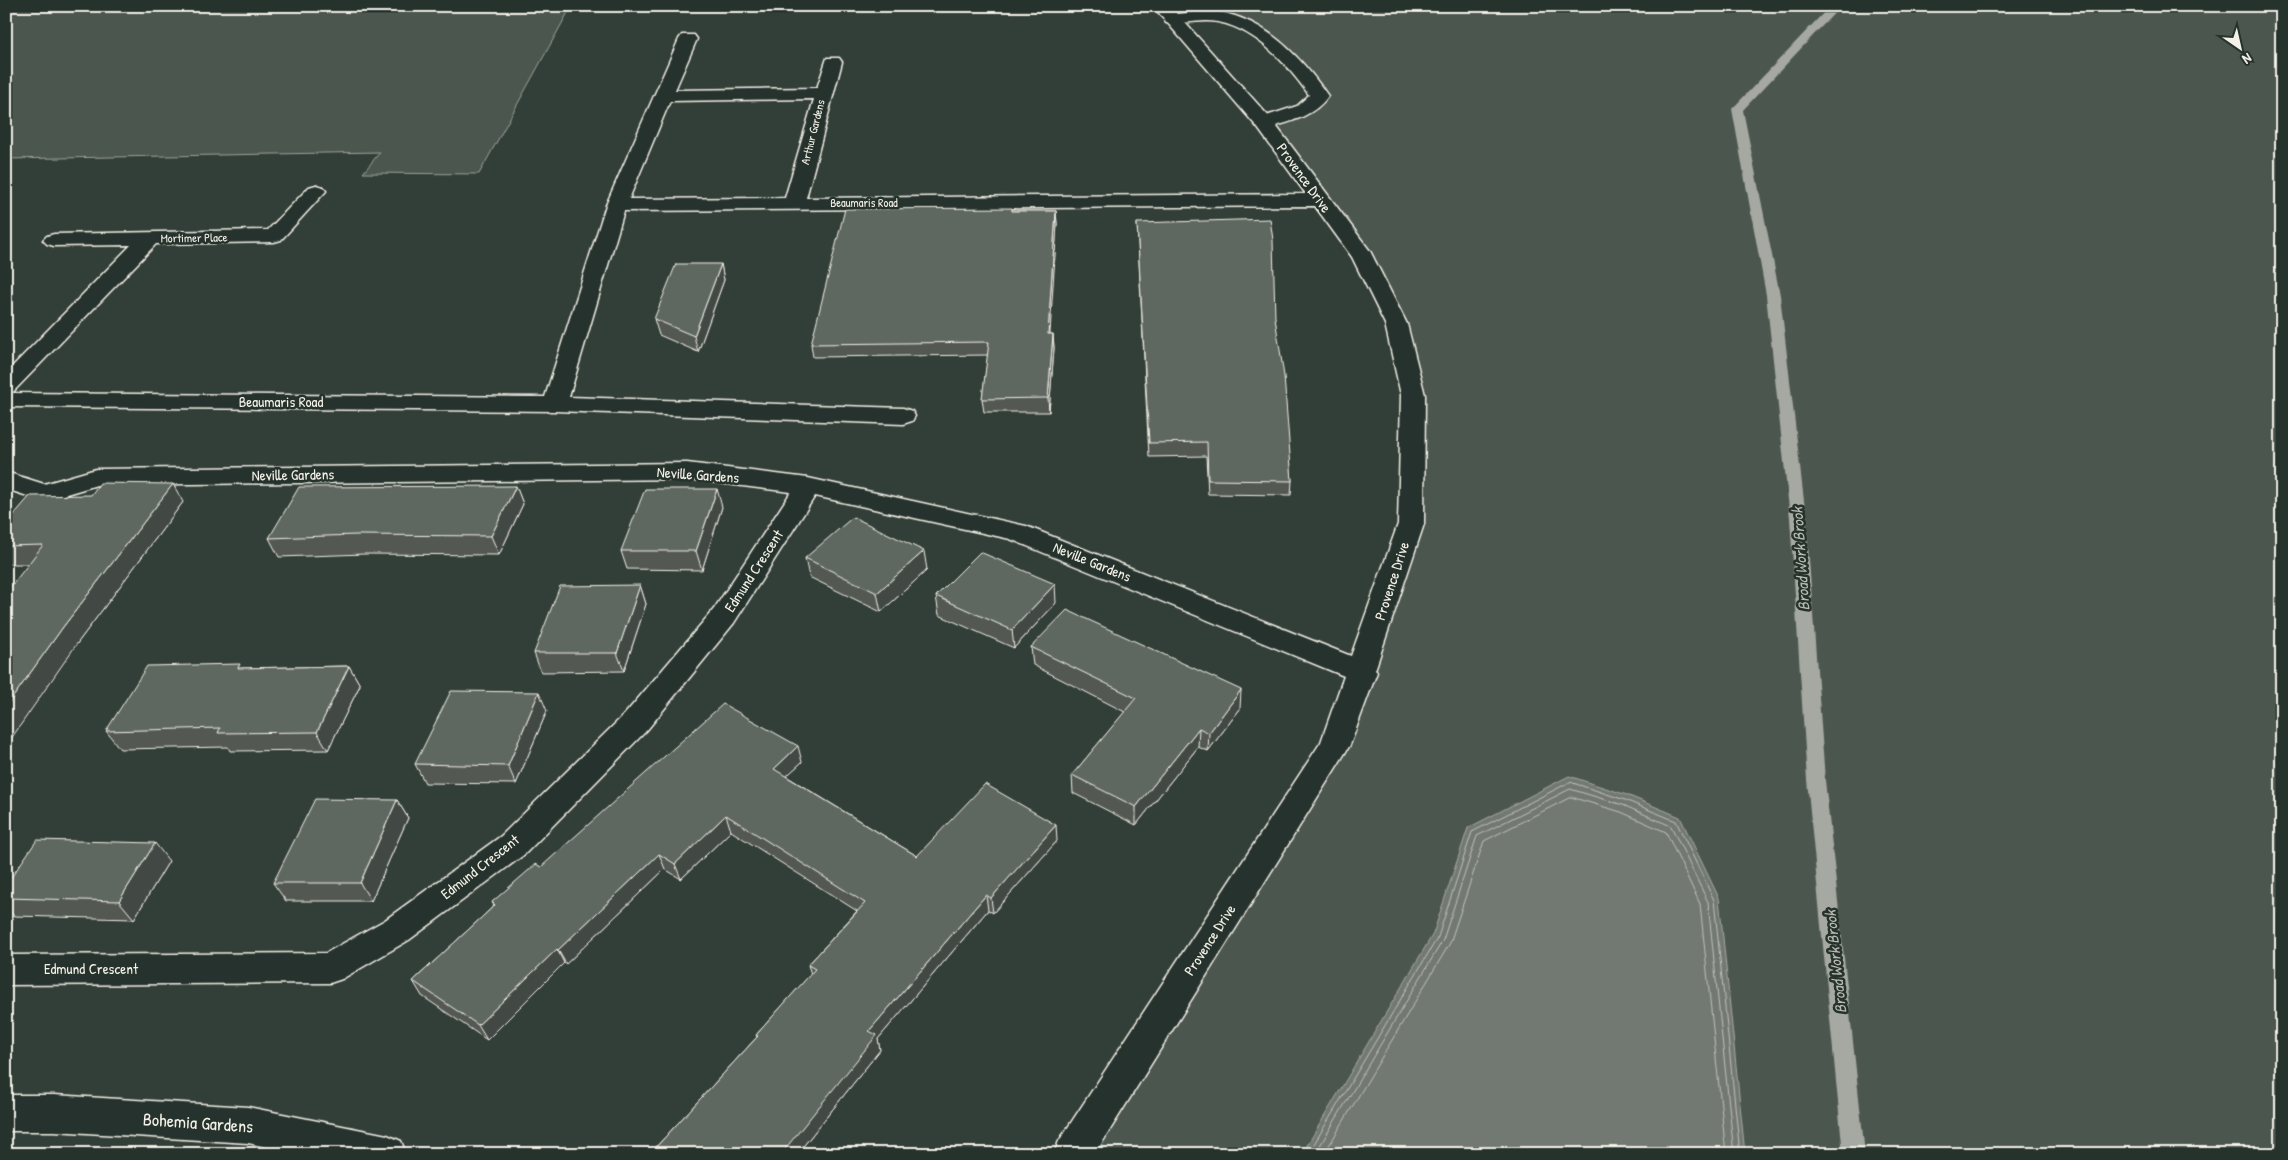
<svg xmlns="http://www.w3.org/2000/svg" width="2288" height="1160" font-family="'Patrick Hand',sans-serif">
<rect width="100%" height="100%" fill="#323e38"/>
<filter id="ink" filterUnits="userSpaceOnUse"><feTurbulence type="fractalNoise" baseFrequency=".02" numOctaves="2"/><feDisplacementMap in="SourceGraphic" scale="10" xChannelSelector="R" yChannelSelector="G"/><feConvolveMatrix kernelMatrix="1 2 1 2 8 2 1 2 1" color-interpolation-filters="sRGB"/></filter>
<g filter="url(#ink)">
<path fill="#404b44" d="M617,6H1161L1162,7Z"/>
<path fill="#4c564f" stroke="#a0a49c" d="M6,6H538L571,7L479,174L363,173L380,152L6,159Z
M1161,6H2282V1154H1073L1335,745L1411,524L1396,324L1264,123L1319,96L1279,49L1217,17L1172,19Z"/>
<path fill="#727972" stroke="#a6a9a1" d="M1569,776L1627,795L1680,817L1719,898L1745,1154H1302L1433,934L1468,828Z"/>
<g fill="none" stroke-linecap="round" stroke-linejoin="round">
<path stroke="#c0c1b9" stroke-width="1" d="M1308,1154L1438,937L1472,832L1570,782L1625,800L1676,821L1714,900L1740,1154
M1315,1154L1443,940L1477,836L1570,789L1623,805L1671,826L1708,902L1734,1154
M1324,1154L1450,943L1484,841L1571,797L1621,812L1666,832L1700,904L1726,1154"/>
<path fill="#a6a9a1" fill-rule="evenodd" d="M1830,6H1841L1743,110L1780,295L1806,518L1825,780L1865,1154H1843L1807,780L1790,518L1766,295L1732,109Z"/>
<defs>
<path id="lane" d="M1207,11C1260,13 1300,55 1328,96C1314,117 1287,123 1264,129L1257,127L1255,123L1257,119L1297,106L1309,95C1288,65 1256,29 1218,22C1203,19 1187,23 1172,24L1166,23L1164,19L1166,15Z"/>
<path id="street" d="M1153,6H1170L1271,119L1370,251L1407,324L1425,395L1424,524L1375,670L1377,672L1350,745L1095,1154H1054L1059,1141L1321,742L1344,676L1010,539L815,496L734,623L647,730L525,854L409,940L342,979L330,983L6,985V955L326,953L385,920L501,836L625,714L714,609L791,492L687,479L97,485L43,501L6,489V472L44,484L96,469L687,463L808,478L1026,526L1351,656L1398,524L1401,395L1385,324L1352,257L1315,206L624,211L569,397L903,408L912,411L915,416L912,421L903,424L555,411L6,407V373L131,245L54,246L47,244L43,240L47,236L54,234L268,230L309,187L316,185L323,187L326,191L281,240L274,242L156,244L12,393L545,397L606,205L679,39L682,35H694L697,39L675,90L817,88L827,58H839L842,62L806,198L1306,194L1257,127ZM814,99L785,198L629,199L670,101Z
M6,1095H54L248,1107L387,1135L401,1141L406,1154H298L248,1143L54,1131H6Z"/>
</defs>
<use href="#lane" stroke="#f4f1e8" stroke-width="3"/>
<use href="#street" stroke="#f4f1e8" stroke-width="3"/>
<use href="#lane" fill="#26332d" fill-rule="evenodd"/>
<use href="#street" fill="#26332d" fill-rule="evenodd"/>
</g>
<path fill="#525953" stroke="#f4f1e8" d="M1012,211H1056L1057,224L1049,334H1053L1054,348L1049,412H984L982,399L988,355L813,357L811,344Z
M1137,223L1275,318L1292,481L1291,495L1208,494L1206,456L1149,457Z
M721,264L724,280L698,352L659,335L654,319Z
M516,486L523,504L499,555L365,554L279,557L269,538Z
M183,502L76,645L29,564H6V524Z
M722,507L702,570L627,569L621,551Z
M805,558L927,570L881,612L809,577Z
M640,585L646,604L624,671L541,672L534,653Z
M936,596L1056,603L1014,648L939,615Z
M1031,647L1240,709L1208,751L1198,747L1136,825L1073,793L1072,775L1125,712L1033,665Z
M349,666L360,685L328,750L230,751L228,747L120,749L106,731L242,668Z
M547,711L516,784L425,783L415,764Z
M802,762L786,776L917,856L1057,841L993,913L988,910L878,1039L880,1050L797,1154H659L656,1147L757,1037L756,1035L811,974L808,965L857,911L731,831L681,879L665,869L566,964L564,963L487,1040L422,996L413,981L494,906L492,902L541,867Z
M397,800L408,818L371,901H286L273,883Z
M169,861L134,919L14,916L6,907V885Z"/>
<path fill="#424944" stroke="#f4f1e8" d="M1056,211L1057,224L1049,348L1048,334Z
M721,264L724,280L698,352L694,336Z
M1053,334L1054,348L1049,412L1048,398Z
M173,484L183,502L76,645L6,746V707L63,627Z
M516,486L523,504L499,555L491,536Z
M717,489L722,507L702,570L696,551Z
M924,551L927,570L881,612L877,593Z
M1055,584L1056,603L1014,648L1012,630Z
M640,585L646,604L624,671L617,653Z
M349,666L360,685L328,750L317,732Z
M1241,690L1240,709L1208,751L1209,733Z
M539,692L547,711L516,784L508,766Z
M1199,728L1198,747L1136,825V807Z
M798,746L802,762L778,784L774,769Z
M397,800L408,818L371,901L360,883Z
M726,815L731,831L681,879L675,864Z
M1056,825L1057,841L993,913L991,898Z
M155,843L169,861L134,919L119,901Z
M659,854L665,869L566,964L558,950Z
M986,895L988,910L878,1039L880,1050L797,1154H781L869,1031Z
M557,949L564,963L487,1040L478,1025Z"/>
<path fill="#5f6861" stroke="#f4f1e8" d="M1012,208V211H1056L1048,334H1053L1048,398L982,399L989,342L811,344L845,209Z
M1270,219L1273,240L1275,318L1284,376L1292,481L1208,480L1207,442L1149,443L1137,223Z
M676,264H721L694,336L654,319Z
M100,483L173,484L63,627L6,707V593L43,545L6,546V524L30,496L91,495Z
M516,486L491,536L356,535L269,538L299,487Z
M645,489H717L696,551H621Z
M853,517L924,551L877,593L805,558Z
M980,552L1055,584L1012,630L936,596Z
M640,585L617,653H534L560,586Z
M1067,610L1241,690L1209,733L1199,728L1136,807L1072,775L1136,698L1031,647Z
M240,664L238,668L349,666L317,732L218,733L220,728L106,731L147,666Z
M451,691L539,692L508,766L415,764Z
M723,704L798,746L774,769L917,856L985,784L1056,825L991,898L986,895L869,1031L877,1035L781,1154H665L656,1147L758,1036L756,1035L815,969L808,965L865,903L726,815L675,864L659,854L558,950L557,949L478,1025L413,981L495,905L492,902L536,864L541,867Z
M315,799L397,800L360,883H273Z
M37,840L155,843L119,901L6,898V885Z"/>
</g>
<g text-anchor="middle" stroke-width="5" stroke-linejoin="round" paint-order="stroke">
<g font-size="12" fill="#f4f1e8" stroke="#26332d">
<text transform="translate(813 132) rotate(-76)" y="4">Arthur Gardens</text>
<text x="864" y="207">Beaumaris Road</text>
<text transform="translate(194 238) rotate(-1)" y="4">Mortimer Place</text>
</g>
<g font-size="15" fill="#f4f1e8" stroke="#26332d">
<text transform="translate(1304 178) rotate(54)" y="5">Provence Drive</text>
<text x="281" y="407">Beaumaris Road</text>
<text transform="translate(293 475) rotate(-1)" y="5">Neville Gardens</text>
<text transform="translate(698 475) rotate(4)" y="5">Neville Gardens</text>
<text transform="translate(1092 562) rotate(22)" y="5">Neville Gardens</text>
<text transform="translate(754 571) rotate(-57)" y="5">Edmund Crescent</text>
<text transform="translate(1392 581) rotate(-72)" y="5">Provence Drive</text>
<text transform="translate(480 867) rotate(-38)" y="5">Edmund Crescent</text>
<text transform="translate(1210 940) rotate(-57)" y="5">Provence Drive</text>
<text x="91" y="974">Edmund Crescent</text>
</g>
<g font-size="16" font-style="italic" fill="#babbb3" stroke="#26332d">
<text transform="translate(1800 559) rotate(-94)" y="6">Broad Work Brook</text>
<text transform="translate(1835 962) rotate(-96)" y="6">Broad Work Brook</text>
</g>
<g font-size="18" fill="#f4f1e8" stroke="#26332d">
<text transform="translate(198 1123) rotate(4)" y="6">Bohemia Gardens</text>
</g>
</g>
<rect width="2288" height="1160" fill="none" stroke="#26332d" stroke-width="25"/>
<rect x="12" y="12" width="2263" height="1135" fill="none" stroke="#f4f1e8" stroke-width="2" filter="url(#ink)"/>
<g transform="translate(2240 48) rotate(146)" stroke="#26332d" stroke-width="4" paint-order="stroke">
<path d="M0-4L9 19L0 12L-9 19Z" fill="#f4f1e8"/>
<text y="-8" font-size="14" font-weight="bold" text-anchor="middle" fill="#f4f1e8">N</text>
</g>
</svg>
